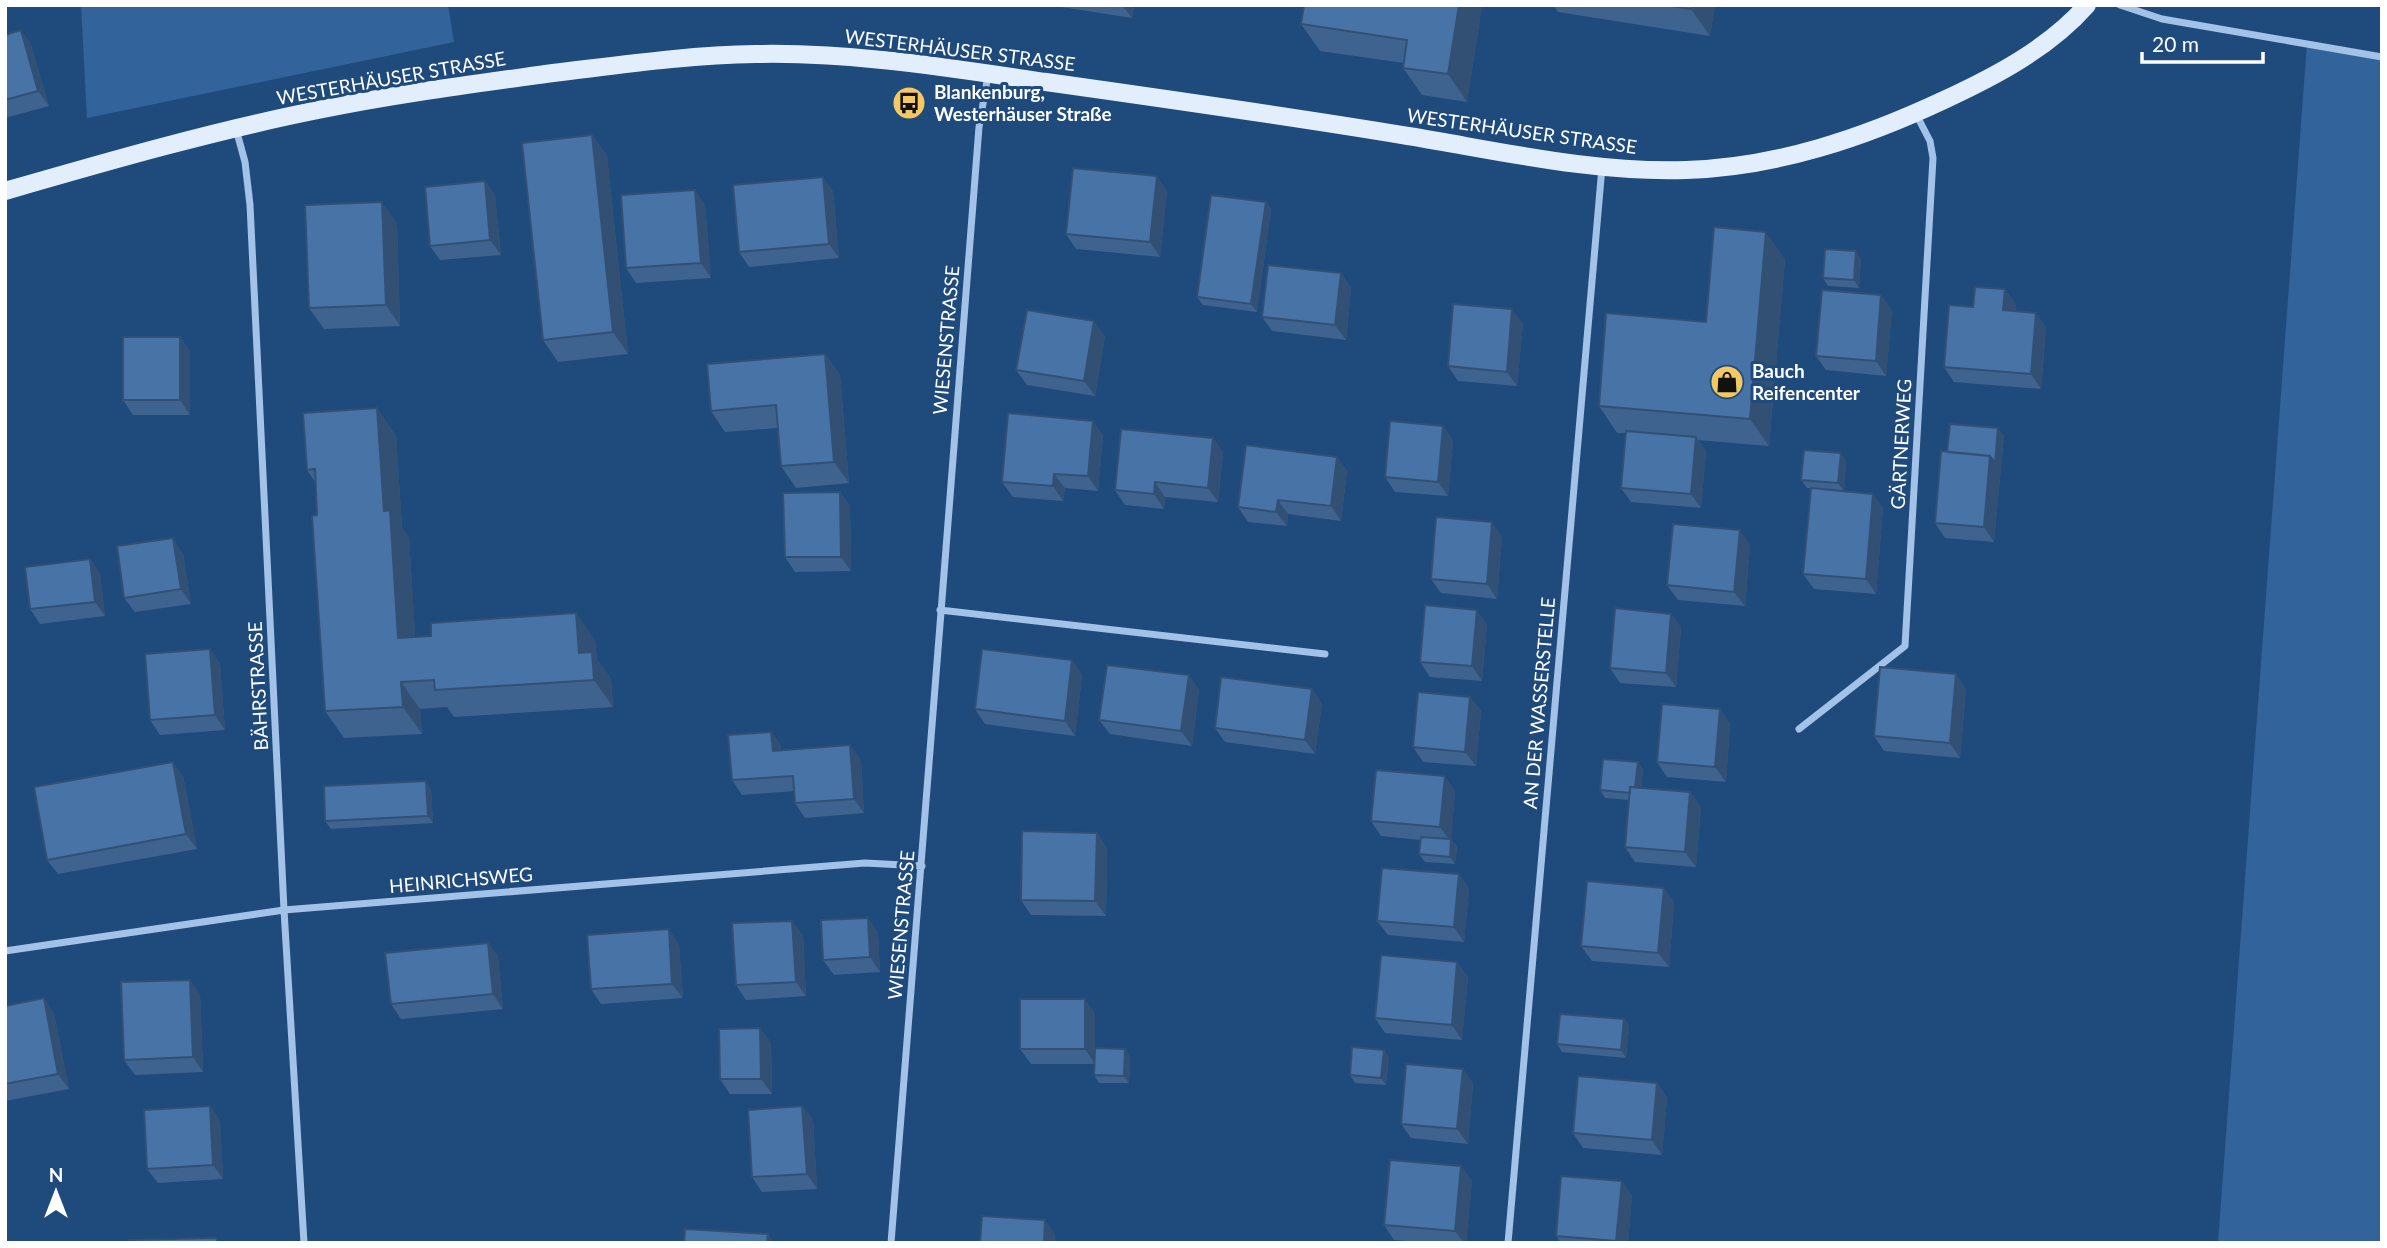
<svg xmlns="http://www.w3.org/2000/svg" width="2387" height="1248" font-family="Lato,sans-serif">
<rect width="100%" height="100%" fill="#1f4a7c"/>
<path fill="#32639a" d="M81,5H448L454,42L87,118Z
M2307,43L2382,57V1243H2218Z"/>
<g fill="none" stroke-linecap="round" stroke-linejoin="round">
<path stroke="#a2c2e7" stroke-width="7" d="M2120,5L2162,19L2382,57
M236,129L245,162L250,205L284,910L304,1243
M940,610L1325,654
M1799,729L1905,646L1933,158L1930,141L1916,114
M5,951L284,910L865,863L922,866
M891,1243C922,871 949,499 979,127L988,75
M1508,1243L1602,167"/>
<path stroke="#e3eefd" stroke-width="18" d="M5,191C109,161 213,131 318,110C396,94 474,84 553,73C620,65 688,55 756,54C854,52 950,68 1046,82C1167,99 1288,116 1408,136C1500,151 1593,173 1686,170C1777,167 1863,138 1944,100C1996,76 2049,48 2087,5"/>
</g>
<path fill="#3e638f" d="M1054,5H1134L1132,18L1055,6Z
M1304,5H1482L1467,102L1422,95L1403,68L1404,63L1320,51L1301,24Z
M1553,5H1715L1710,36L1558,12Z
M21,30L31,45L49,106L5,118V35Z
M592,135L607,156L628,354L558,362L543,340Z
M485,181L495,196L501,255L440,260L430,246Z
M695,190L705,205L711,278L636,283L626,268Z
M833,191L839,258L749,267L739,252Z
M1167,191L1160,257L1076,249L1066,234Z
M1266,202L1271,209L1257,312L1203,305L1197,297Z
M397,223L400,326L324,329L309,308Z
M1785,259L1769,446L1698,440L1706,451L1701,508L1631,502L1621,488L1626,433H1617L1599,406Z
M1861,259L1859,288L1828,286L1823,278Z
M1341,273L1351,288L1346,340L1272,331L1262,317Z
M2016,304L2015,311L2036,313L2046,328L2041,389L1954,382L1944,367L1973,307Z
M1892,310L1886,376L1826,370L1816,356Z
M1523,323L1517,386L1458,381L1448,366Z
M1105,336L1095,396L1027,385L1016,370Z
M180,337L190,352V415H133L123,400Z
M825,354L840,375L849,483L796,488L781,466L778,428L725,432L711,411Z
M1443,426L1453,441L1448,496L1395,492L1385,477Z
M396,435L402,528L409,537L415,636L595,640L597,659L611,679L613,707L454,717L447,707L420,709L422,734L344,738L325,711L315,482L307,470Z
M1103,435L1098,491L1065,488L1063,501L1013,497L1002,482Z
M2004,435L1994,542L1945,538L1935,523Z
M1213,438L1223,453L1218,502L1165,497L1164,509L1125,505L1115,490Z
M1337,457L1347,471L1341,521L1288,514L1287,526L1248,522L1238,507Z
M1846,461L1844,491L1807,488L1801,480Z
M840,492L850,506L851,571L795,572L785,557Z
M1873,494L1883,508L1876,594L1814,589L1803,574Z
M1502,536L1497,599L1441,593L1431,579Z
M1750,545L1745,606L1678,600L1667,585Z
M183,553L191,604L135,612L124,598Z
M90,559L100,574L105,616L40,624L30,609Z
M1671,614L1681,628L1676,687L1620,683L1610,668Z
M1487,624L1482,681L1430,677L1420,662Z
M210,649L220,664L225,730L160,735L150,720Z
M1072,660L1082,675L1075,736L985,724L975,709Z
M1956,674L1966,689L1960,758L1884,751L1874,736Z
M1189,675L1199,690L1192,746L1110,734L1099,720Z
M1470,697L1481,711L1476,766L1423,762L1413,747Z
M1322,703L1315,754L1225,742L1215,728Z
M1720,709L1730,724L1726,782L1667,777L1657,762Z
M771,732L781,746V750L861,760L864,813L805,818L795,803L794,791L742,795L732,780Z
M1638,762L1643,770L1641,788L1690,792L1701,807L1696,867L1635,862L1625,847L1629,800L1605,798L1600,790Z
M183,776L197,849L58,874L47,860Z
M431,789L433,823L331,829L325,821Z
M1455,791L1451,839L1457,847L1455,864L1425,862L1419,854L1420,840L1381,836L1371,821Z
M1097,833L1107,848L1106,916L1031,915L1021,900Z
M1459,874L1469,889L1464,942L1388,935L1377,921Z
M1664,888L1674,902L1669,967L1592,961L1581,946Z
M868,918L878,933L880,972L834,975L823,960Z
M803,935L806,996L746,1000L736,985Z
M488,943L498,957L503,1009L401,1019L391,1004Z
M679,944L683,998L601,1004L591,989Z
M1457,962L1468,977L1462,1040L1385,1033L1375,1018Z
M200,994L203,1072L135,1075L124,1060Z
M1085,999L1095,1014V1048L1125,1049L1130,1057L1129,1083H1099L1094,1075V1064H1031L1020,1049Z
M5,1006L54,1013L69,1089L5,1101Z
M1624,1019L1629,1026L1626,1058L1562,1052L1557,1044Z
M760,1028L771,1043L772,1094H730L720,1079Z
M1389,1057L1386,1085L1355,1083L1350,1075Z
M1463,1069L1473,1084L1468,1144L1411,1138L1401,1124Z
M1657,1083L1667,1098L1662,1155L1583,1148L1573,1133Z
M210,1106L220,1121L223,1179L158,1183L147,1169Z
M802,1106L813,1120L817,1189L762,1192L752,1177Z
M1461,1166L1472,1181L1466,1243H1431L1394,1240L1384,1225Z
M1632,1195L1628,1243H1561L1556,1236Z"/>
<path fill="#325074" d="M1122,5H1134L1132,18Z
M1459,5H1482L1467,102L1448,74Z
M1692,5H1715L1710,36L1691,9Z
M21,30L31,45L49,106L38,91Z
M592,135L607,156L628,354L613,332Z
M1157,176L1167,191L1160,257L1150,242Z
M823,177L833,191L839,258L829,244Z
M485,181L495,196L501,255L490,240Z
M695,190L705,205L711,278L701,263Z
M382,202L397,223L400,326L386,305Z
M1266,202L1271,209L1257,312L1251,304Z
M1766,232L1785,259L1769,446L1750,419Z
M1856,251L1861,259L1859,288L1854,280Z
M1341,273L1351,288L1346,340L1335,325Z
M2005,289L2016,304L2014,325L2003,310Z
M1881,295L1892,310L1886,376L1876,361Z
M1512,309L1523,323L1517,386L1507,372Z
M2036,313L2046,328L2041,389L2031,374Z
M1094,321L1105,336L1095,396L1084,381Z
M180,337L190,352V415L180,400Z
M825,354L840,375L849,483L834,462Z
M377,408L396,435L402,528L409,537L417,665L398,638L384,511Z
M1093,421L1103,435L1098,491L1088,476Z
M1443,426L1453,441L1448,496L1438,482Z
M1998,428L2004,435L1994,542L1984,527L1990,456Z
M1696,437L1706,451L1701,508L1691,494Z
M1213,438L1223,453L1218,502L1208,488Z
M1841,453L1846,461L1844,491L1838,483Z
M1337,457L1347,471L1341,521L1331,506Z
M1054,474L1065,488L1063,501L1053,486Z
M1155,482L1165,497L1164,509L1154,494Z
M840,492L850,506L851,571L841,557Z
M1873,494L1883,508L1876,594L1866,579Z
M1278,500L1288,514L1287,526L1276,512Z
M1492,522L1502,536L1497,599L1487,584Z
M1740,530L1750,545L1745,606L1734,592Z
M173,538L183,553L191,604L181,589Z
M90,559L100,574L105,616L95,602Z
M1477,610L1487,624L1482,681L1472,666Z
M576,613L595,640L597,659L611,679L613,707L594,680L579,653Z
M1671,614L1681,628L1676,687L1666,673Z
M210,649L220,664L225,730L215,715Z
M1072,660L1082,675L1075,736L1065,721Z
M1956,674L1966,689L1960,758L1950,743Z
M1189,675L1199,690L1192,746L1181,731Z
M401,682L420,709L422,734L403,707Z
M1312,689L1322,703L1315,754L1305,740Z
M1470,697L1481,711L1476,766L1465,752Z
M1720,709L1730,724L1726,782L1715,767Z
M771,732L781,746L783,766L773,751Z
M850,745L861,760L864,813L854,799Z
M173,762L183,776L197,849L186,834Z
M1638,762L1643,770L1640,801L1635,793Z
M1445,776L1455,791L1451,842L1440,827Z
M426,781L431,789L433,823L428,816Z
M1690,792L1701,807L1696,867L1685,852Z
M1097,833L1107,848L1106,916L1095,901Z
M1451,839L1457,847L1455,864L1450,857Z
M1459,874L1469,889L1464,942L1454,927Z
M1664,888L1674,902L1669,967L1658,953Z
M868,918L878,933L880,972L870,957Z
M792,921L803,935L806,996L796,982Z
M669,929L679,944L683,998L672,984Z
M488,943L498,957L503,1009L493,994Z
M1457,962L1468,977L1462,1040L1452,1025Z
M190,980L200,994L203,1072L193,1057Z
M44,998L54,1013L69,1089L58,1074Z
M1085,999L1095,1014V1064L1085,1049Z
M1624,1019L1629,1026L1626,1058L1621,1050Z
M760,1028L771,1043L772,1094L761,1079Z
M1125,1049L1130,1057L1129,1083L1124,1076Z
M1384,1050L1389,1057L1386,1085L1381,1078Z
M1463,1069L1473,1084L1468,1144L1457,1129Z
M1657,1083L1667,1098L1662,1155L1652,1140Z
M210,1106L220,1121L223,1179L213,1165Z
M802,1106L813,1120L817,1189L807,1174Z
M1461,1166L1472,1181L1466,1243H1464L1455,1231Z
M1622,1181L1632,1195L1628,1243H1618L1616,1241Z
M1045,1220L1055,1234V1243H1044Z
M768,1234L774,1243H767Z"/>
<path fill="#4873a6" stroke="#325074" stroke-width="2" d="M1304,5H1459L1448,74L1403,68L1407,40L1301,24Z
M1665,5H1692L1691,9Z
M21,30L38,91L5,100V35Z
M592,135L613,332L543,340L522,143Z
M1073,168L1157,176L1150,242L1066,234Z
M823,177L829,244L739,252L733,185Z
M485,181L490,240L430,246L425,187Z
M695,190L701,263L626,268L621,195Z
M1211,195L1266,202L1251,304L1197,297Z
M382,202L386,305L309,308L305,205Z
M1714,227L1766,232L1750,419L1599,406L1606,313L1706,322Z
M1825,249L1856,251L1854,280L1823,278Z
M1268,265L1341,273L1335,325L1262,317Z
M1975,287L2005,289L2003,310L2036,313L2031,374L1944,367L1949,305L1973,307Z
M1822,290L1881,295L1876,361L1816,356Z
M1453,304L1512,309L1507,372L1448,366Z
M1027,310L1094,321L1084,381L1016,370Z
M123,337H180V400H123Z
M825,354L834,462L781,466L776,405L711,411L707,364Z
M377,408L384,511L390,510L398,638L431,636V623L576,613L579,653L592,652L594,680L435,690L434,680L401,682L403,707L325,711L312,516L317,515L315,469L307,470L303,413Z
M1008,413L1093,421L1088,476L1054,474L1053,486L1002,482Z
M1390,421L1443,426L1438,482L1385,477Z
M1950,424L1998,428L1995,463L1990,456L1947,452Z
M1121,429L1213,438L1208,488L1155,482L1154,494L1115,490Z
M1626,431L1696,437L1691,494L1621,488Z
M1246,445L1337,457L1331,506L1278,500L1276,512L1238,507Z
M1804,450L1841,453L1838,483L1801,480Z
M1941,451L1990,456L1984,527L1935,523Z
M1811,488L1873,494L1866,579L1803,574Z
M840,492L841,557H785L783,493Z
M1436,517L1492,522L1487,584L1431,579Z
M1673,524L1740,530L1734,592L1667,585Z
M173,538L181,589L124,598L117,546Z
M90,559L95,602L30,609L25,567Z
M1425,605L1477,610L1472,666L1420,662Z
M1615,608L1671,614L1666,673L1610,668Z
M210,649L215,715L150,720L145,654Z
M982,649L1072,660L1065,721L975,709Z
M1107,665L1189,675L1181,731L1099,720Z
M1880,667L1956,674L1950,743L1874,736Z
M1221,677L1312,689L1305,740L1215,728Z
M1418,692L1470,697L1465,752L1413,747Z
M1662,704L1720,709L1715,767L1657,762Z
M771,732L773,751L850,745L854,799L795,803L793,776L732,780L728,735Z
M1603,759L1638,762L1635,787H1630V793L1600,790Z
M173,762L186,834L47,860L34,787Z
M1376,770L1445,776L1440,827L1371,821Z
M426,781L428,816L325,821L324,786Z
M1630,787L1690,792L1685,852L1625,847Z
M1022,831L1097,833L1095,901L1021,900Z
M1421,837L1451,839L1450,857L1419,854Z
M1382,868L1459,874L1454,927L1377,921Z
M1587,881L1664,888L1658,953L1581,946Z
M868,918L870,957L823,960L821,920Z
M792,921L796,982L736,985L732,923Z
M669,929L672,984L591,989L587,935Z
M488,943L493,994L391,1004L385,953Z
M1381,955L1457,962L1452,1025L1375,1018Z
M190,980L193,1057L124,1060L121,982Z
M44,998L58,1074L5,1084V1006Z
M1020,999H1085V1049H1020Z
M1560,1014L1624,1019L1621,1050L1557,1044Z
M760,1028L761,1079H720L719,1029Z
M1352,1047L1384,1050L1381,1078L1350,1075Z
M1095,1048L1125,1049L1124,1076L1094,1075Z
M1406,1064L1463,1069L1457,1129L1401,1124Z
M1578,1076L1657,1083L1652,1140L1573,1133Z
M210,1106L213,1165L147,1169L144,1110Z
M802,1106L807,1174L752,1177L748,1110Z
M1390,1160L1461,1166L1455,1231L1384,1225Z
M1561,1176L1622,1181L1616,1241L1556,1236Z
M982,1216L1045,1220L1044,1243H980Z
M685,1229L768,1234L767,1243H684Z
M217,1238V1243H129V1240Z"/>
<defs>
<symbol id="bus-disc" viewBox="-11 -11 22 22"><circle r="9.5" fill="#f4c862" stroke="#1f4a7c"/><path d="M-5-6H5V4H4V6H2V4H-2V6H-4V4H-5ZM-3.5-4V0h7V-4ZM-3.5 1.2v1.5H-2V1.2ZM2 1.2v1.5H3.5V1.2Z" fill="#111"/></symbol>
<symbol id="shop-disc" viewBox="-11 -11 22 22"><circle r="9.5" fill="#f4c862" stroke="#1f4a7c"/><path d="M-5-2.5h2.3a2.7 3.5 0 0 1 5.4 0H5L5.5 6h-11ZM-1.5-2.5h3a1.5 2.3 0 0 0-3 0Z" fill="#111"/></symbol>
</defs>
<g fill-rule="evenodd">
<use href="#bus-disc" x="890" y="84" width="38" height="38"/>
<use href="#shop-disc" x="1708" y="363" width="38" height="38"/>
</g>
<g text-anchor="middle" stroke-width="6" stroke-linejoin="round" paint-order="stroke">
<g font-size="19" fill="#fff" stroke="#1f4a7c">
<text transform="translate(960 50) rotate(7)" y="7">WESTERHÄUSER STRASSE</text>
<text transform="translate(391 78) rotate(-10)" y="7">WESTERHÄUSER STRASSE</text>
<text transform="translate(1522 131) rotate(8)" y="7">WESTERHÄUSER STRASSE</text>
<text transform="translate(946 340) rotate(-85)" y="7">WIESENSTRASSE</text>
<text transform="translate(1901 444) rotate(-87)" y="7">GÄRTNERWEG</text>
<text transform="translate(258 686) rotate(-93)" y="7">BÄHRSTRASSE</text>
<text transform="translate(1539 703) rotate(-85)" y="7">AN DER WASSERSTELLE</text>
<text transform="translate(461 880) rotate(-5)" y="7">HEINRICHSWEG</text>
<text transform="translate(901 925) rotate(-85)" y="7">WIESENSTRASSE</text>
</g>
<g font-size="19" font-weight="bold" fill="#fff" stroke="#1f4a7c" text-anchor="start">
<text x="934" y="99">Blankenburg,<tspan x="934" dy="22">Westerhäuser Straße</tspan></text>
<text x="1752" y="378">Bauch<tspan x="1752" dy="22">Reifencenter</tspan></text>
</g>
</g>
<rect width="2387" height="1248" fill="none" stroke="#ffffff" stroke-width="14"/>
<g transform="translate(56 1192)" stroke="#1f4a7c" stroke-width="5" paint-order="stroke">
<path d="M0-5L12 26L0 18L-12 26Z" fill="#ffffff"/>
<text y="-10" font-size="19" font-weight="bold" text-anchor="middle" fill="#ffffff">N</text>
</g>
<path d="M2142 52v10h121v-10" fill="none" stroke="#ffffff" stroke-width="3.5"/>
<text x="2152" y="52" font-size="21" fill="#ffffff" stroke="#1f4a7c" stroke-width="5" paint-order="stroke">20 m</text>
</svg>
